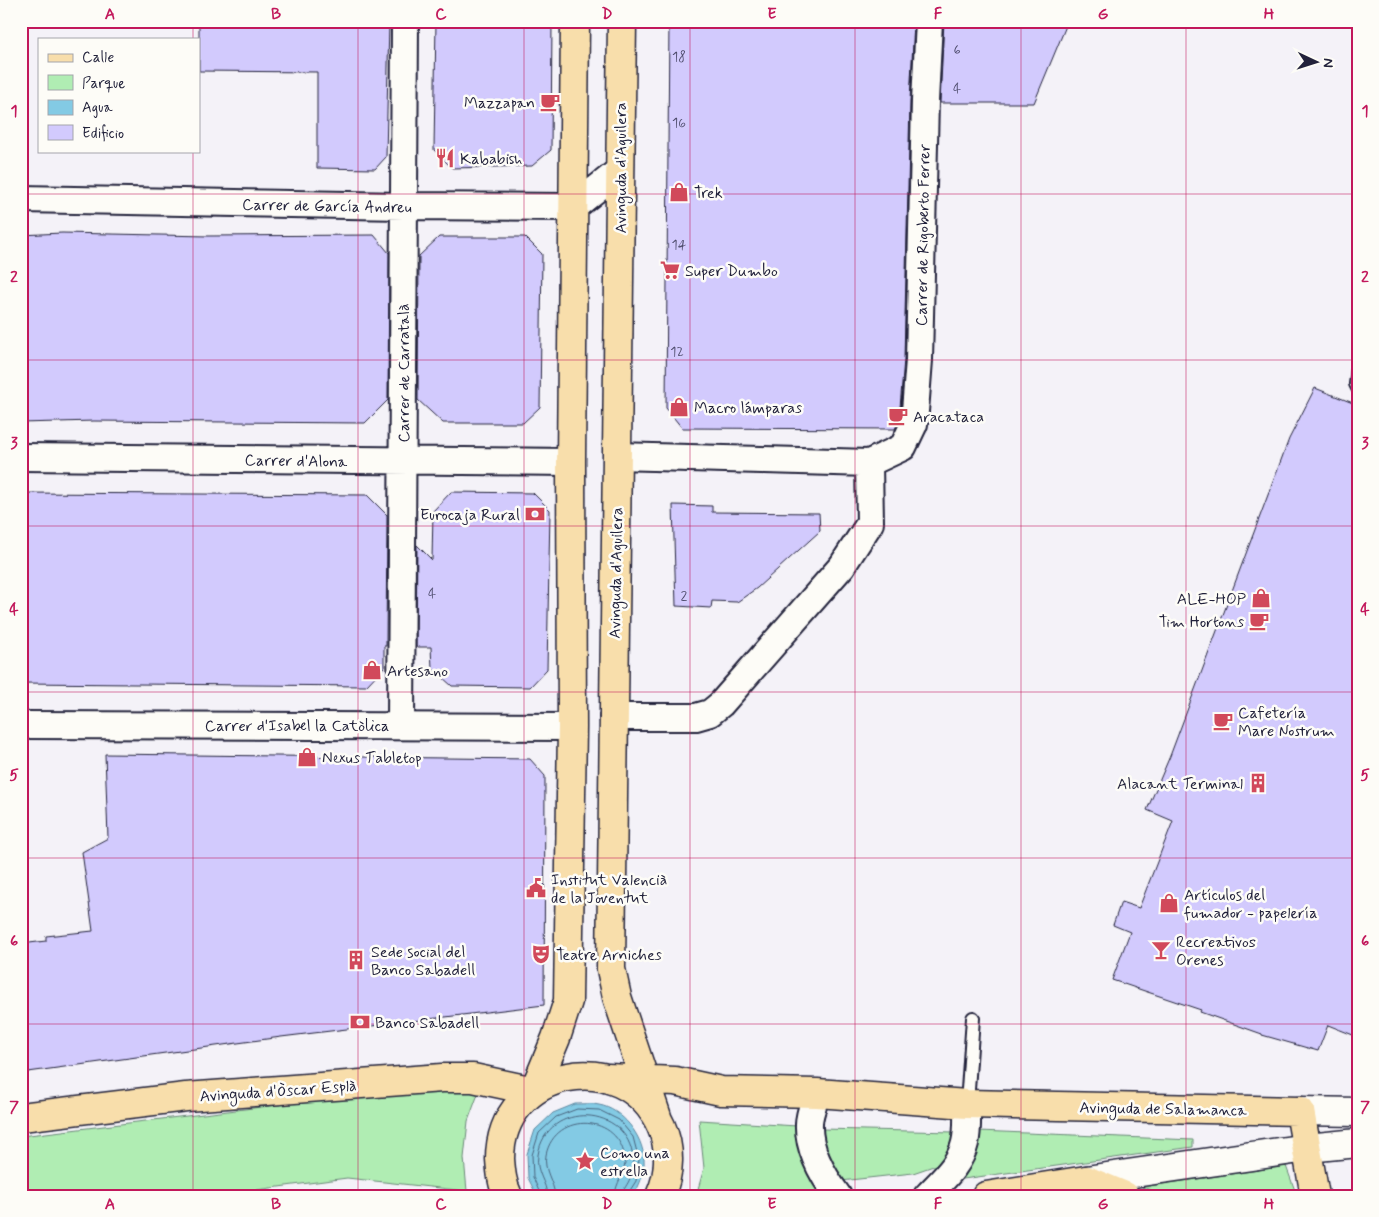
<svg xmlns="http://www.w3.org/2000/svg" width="1379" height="1217" font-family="Mynerve,sans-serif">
<rect width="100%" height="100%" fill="#f4f2f8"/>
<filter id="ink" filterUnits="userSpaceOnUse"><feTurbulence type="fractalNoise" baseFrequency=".02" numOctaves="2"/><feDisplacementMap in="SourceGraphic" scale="10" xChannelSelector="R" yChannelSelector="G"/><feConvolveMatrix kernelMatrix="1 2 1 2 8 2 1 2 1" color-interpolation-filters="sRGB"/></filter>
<g filter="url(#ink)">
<path fill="#b0edb3" stroke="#698877" d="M452,1084L478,1094L468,1121L464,1158L467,1191L347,1178L210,1196H21V1136Z
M699,1120L797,1126L825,1195L696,1196L704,1168Z
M822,1129L954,1132L948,1161L913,1173L841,1181L818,1135Z
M978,1131L1193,1140V1147L956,1180Z
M1286,1166L1297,1196H1167L1142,1187Z"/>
<path fill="#83cae4" stroke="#5c87a0" d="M575,1104C583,1104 592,1103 599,1105C622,1109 643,1136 644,1159C645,1172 640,1185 633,1196H537L528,1178L527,1154L535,1130L553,1113Z"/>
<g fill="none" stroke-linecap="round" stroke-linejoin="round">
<path stroke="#49657f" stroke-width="1" d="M541,1196L533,1177L532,1155L539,1133L556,1117L577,1109L599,1110L619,1120L633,1137L639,1160L636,1181L629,1192V1196
M547,1196C547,1182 535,1173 538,1155C546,1100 629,1104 633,1159C633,1165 632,1173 630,1178C628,1185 623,1188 622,1196
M555,1196C554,1181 543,1171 546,1155C555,1110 621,1114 625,1160C626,1173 615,1183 615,1196"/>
</g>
<path fill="#d2cafd" stroke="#22223b" d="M199,21H389L386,157L375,169L317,168V72L199,71Z
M436,21H552L551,150L532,166L452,168L434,150Z
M669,21H914L910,101L904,359L899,420L895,429L682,428L666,408Z
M944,21H1068L1034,103H940Z
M62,233L208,236L374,235L389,253L388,400L365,423L94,421L21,423V235Z
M439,237H525L542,254L540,407L523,423H443L418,400L419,256Z
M1315,388L1358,405V1037L1328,1025L1318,1051L1262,1035V1034L1200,1012L1201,1010L1112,980L1130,932L1113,925L1121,902L1139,908L1173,821L1147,810L1170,756L1289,439Z
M451,492L533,493L550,510L547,669L530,687L452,686L432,668L431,647H416L417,545L432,560L433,511Z
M21,493L367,495L387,515L386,646H384V667L366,686L21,683Z
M673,505L712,506V512L819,513L820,531L757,588L737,602L712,601L711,608L676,606Z
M105,754L530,759L545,776L544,1005L281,1037L21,1073V944L46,941V936L93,931L82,852L108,838Z"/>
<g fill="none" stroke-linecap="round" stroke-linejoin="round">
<defs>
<path id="lane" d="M1358,368L1356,384L1358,388
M967,1104L973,1018"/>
<path id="street" d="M21,199L404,206L574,207L620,170
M617,456L869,463L903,447L914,424L919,360L925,101L929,21
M21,457L571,462
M613,717H696L710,713L721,704L842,566L870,523L869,463
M21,725L572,727
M401,726L405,21
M817,1093C814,1103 809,1114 809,1124C808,1149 823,1176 838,1196
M927,1196C942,1180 960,1165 965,1143C968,1131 967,1116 967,1104"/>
<path id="secondary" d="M1300,1111L1358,1112
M1086,1180L1307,1148L1358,1143"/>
<path id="primary" d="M622,21L611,969L617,997L657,1117
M608,1078L675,1081L721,1091L817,1093L967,1104L1300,1111L1315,1196
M534,1091L556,1038L568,1001L572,727L571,462L575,21
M21,1117L186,1097L442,1078H473L534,1091
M508,1196C502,1184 501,1172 500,1159C500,1068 624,1043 661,1126C671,1148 670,1174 660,1196
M986,1196L1086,1180L1125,1196"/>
</defs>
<use href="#lane" stroke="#22223b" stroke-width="16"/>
<use href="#street" stroke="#22223b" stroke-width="30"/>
<use href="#secondary" stroke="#22223b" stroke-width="31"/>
<use href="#primary" stroke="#22223b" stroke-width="31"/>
<use href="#lane" stroke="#fdfcf7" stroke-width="12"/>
<use href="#street" stroke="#fdfcf7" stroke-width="26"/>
<use href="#secondary" stroke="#fdfcf7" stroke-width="28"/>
<use href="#primary" stroke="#f8deab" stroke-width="28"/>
</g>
</g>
<path fill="none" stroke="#c2185b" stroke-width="1" stroke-opacity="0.55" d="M193,21V39M358,21V1196M524,21V1196M690,21V1196M855,21V1196M1021,21V1196M1186,21V1196M193,151V1196M21,194H1358M21,360H1358M21,526H1358M21,692H1358M21,858H1358M21,1024H1358"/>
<defs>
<symbol id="cafe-bare" viewBox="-9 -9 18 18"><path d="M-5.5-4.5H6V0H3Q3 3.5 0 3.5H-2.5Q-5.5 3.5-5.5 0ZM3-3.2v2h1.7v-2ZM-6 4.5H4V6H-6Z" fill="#d1495b" stroke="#fdfcf7" stroke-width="2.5" paint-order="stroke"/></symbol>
<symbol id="restaurant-bare" viewBox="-9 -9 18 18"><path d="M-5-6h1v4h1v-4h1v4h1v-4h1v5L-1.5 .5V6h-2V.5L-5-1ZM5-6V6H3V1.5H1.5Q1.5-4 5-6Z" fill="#d1495b" stroke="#fdfcf7" stroke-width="2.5" paint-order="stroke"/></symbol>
<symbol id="shop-bare" viewBox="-9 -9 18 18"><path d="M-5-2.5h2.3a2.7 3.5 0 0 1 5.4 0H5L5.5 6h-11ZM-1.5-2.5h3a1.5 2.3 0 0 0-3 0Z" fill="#d1495b" stroke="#fdfcf7" stroke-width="2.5" paint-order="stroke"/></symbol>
<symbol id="supermarket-bare" viewBox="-9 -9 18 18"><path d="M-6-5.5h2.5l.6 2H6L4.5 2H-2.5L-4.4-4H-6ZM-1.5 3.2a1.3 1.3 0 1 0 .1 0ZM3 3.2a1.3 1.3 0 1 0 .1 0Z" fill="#d1495b" stroke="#fdfcf7" stroke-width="2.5" paint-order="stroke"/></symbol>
<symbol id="bank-bare" viewBox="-9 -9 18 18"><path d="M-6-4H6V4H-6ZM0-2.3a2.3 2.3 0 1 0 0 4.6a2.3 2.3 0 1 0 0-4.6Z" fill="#d1495b" stroke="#fdfcf7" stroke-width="2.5" paint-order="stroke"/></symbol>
<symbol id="building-bare" viewBox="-9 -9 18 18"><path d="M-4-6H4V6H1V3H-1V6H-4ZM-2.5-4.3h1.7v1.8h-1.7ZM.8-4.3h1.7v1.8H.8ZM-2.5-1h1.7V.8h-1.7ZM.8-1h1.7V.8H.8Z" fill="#d1495b" stroke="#fdfcf7" stroke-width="2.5" paint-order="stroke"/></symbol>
<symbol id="civic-bare" viewBox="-9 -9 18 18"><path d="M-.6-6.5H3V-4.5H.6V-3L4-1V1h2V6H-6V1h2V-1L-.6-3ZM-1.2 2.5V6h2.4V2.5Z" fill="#d1495b" stroke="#fdfcf7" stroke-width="2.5" paint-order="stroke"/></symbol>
<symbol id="bar-bare" viewBox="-9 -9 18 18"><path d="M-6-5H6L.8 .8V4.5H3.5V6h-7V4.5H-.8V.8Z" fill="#d1495b" stroke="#fdfcf7" stroke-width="2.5" paint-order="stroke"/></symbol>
<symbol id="theatre-bare" viewBox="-9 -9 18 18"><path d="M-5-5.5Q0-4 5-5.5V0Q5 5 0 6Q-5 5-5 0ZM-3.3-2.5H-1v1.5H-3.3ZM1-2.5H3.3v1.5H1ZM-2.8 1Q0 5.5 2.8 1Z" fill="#d1495b" stroke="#fdfcf7" stroke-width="2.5" paint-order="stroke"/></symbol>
<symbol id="sight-bare" viewBox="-9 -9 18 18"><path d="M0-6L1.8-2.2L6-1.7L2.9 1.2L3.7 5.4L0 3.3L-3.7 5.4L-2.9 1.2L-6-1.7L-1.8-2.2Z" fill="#d1495b" stroke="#fdfcf7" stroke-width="2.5" paint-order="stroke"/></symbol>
</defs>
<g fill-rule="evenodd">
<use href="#cafe-bare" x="536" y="88" width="28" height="28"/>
<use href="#restaurant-bare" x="431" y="144" width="28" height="28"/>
<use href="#shop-bare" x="665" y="178" width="28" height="28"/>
<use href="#supermarket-bare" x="656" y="256" width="28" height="28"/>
<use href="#shop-bare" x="665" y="393" width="28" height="28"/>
<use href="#cafe-bare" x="884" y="402" width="28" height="28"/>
<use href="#bank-bare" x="521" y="500" width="28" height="28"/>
<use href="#shop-bare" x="1247" y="584" width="28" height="28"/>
<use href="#cafe-bare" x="1245" y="607" width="28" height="28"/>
<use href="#shop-bare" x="358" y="656" width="28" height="28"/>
<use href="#cafe-bare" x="1209" y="707" width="28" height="28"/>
<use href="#shop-bare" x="293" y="743" width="28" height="28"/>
<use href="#building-bare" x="1244" y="769" width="28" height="28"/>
<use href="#civic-bare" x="522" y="874" width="28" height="28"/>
<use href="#shop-bare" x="1155" y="889" width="28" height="28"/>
<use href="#bar-bare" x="1147" y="936" width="28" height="28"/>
<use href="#theatre-bare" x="527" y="940" width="28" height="28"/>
<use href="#building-bare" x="342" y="946" width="28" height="28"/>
<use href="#bank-bare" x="346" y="1008" width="28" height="28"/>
<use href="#sight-bare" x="571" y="1147" width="28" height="28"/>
</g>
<g text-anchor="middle" stroke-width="5" stroke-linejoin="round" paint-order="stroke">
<g font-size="14" fill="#4e4c6c">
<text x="957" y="54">6</text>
<text x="679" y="61">18</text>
<text x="957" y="93">4</text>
<text x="679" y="127">16</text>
<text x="679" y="249">14</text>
<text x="677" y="356">12</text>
<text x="432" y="598">4</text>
<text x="684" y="600">2</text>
</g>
<g font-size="16" fill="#22223b" stroke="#fdfcf7" text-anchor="start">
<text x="535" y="108" text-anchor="end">Mazzapan</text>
<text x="460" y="164">Kababish</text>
<text x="694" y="198">Trek</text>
<text x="685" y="276">Super Dumbo</text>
<text x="694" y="413">Macro lámparas</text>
<text x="913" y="422">Aracataca</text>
<text x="520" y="520" text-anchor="end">Eurocaja Rural</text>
<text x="1246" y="604" text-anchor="end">ALE-HOP</text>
<text x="1244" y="627" text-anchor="end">Tim Hortons</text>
<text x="387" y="676">Artesano</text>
<text x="1238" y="718">Cafetería<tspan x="1238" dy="18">Mare Nostrum</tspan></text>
<text x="322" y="763">Nexus Tabletop</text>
<text x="1243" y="789" text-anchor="end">Alacant Terminal</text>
<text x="551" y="885">Institut Valencià<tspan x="551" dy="18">de la Joventut</tspan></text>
<text x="1184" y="900">Artículos del<tspan x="1184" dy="18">fumador - papelería</tspan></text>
<text x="1176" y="947">Recreativos<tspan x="1176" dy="18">Orenes</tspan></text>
<text x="371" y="957">Sede social del<tspan x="371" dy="18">Banco Sabadell</tspan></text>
<text x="556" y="960">Teatre Arniches</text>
<text x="375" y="1028">Banco Sabadell</text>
<text x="600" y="1158">Como una<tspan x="600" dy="18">estrella</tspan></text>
</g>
<g font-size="16" fill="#22223b" stroke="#fdfcf7">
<text transform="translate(620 168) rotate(-90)" y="6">Avinguda d'Aguilera</text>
<text transform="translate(327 205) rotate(1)" y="6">Carrer de García Andreu</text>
<text transform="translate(922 235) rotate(-89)" y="6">Carrer de Rigoberto Ferrer</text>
<text transform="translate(403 373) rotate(-90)" y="6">Carrer de Carratalà</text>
<text transform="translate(296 460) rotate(1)" y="6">Carrer d'Alona</text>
<text transform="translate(615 573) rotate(-89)" y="6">Avinguda d'Aguilera</text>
<text x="297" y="731">Carrer d'Isabel la Catòlica</text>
<text transform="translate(278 1090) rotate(-4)" y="6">Avinguda d'Òscar Esplà</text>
<text transform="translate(1163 1108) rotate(1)" y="6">Avinguda de Salamanca</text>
</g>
</g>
<rect width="1379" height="1217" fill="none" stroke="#fdfcf7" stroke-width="55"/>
<rect x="38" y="38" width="162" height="115" fill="#fdfcf7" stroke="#a5a5ac"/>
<rect x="48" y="54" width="25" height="8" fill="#f8deab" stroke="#a5a5ac"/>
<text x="82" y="62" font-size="15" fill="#22223b">Calle</text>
<rect x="48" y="75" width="25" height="15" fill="#b0edb3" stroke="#a5a5ac"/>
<text x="82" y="88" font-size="15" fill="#22223b">Parque</text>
<rect x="48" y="100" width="25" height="15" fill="#83cae4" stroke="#a5a5ac"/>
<text x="82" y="112" font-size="15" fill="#22223b">Agua</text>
<rect x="48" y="125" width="25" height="15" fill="#d2cafd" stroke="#a5a5ac"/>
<text x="82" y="138" font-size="15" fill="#22223b">Edificio</text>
<g transform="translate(1316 62) rotate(94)" stroke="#fdfcf7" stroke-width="4" paint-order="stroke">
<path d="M0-4L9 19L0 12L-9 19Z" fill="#22223b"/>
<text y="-8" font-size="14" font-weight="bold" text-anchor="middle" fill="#22223b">N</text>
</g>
<rect x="28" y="28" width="1324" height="1162" fill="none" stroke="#c2185b" stroke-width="2"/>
<g font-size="16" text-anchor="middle" font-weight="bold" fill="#c2185b">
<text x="110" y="19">A</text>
<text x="276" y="19">B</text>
<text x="441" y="19">C</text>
<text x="607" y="19">D</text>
<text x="772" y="19">E</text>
<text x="938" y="19">F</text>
<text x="1103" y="19">G</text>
<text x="1269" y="19">H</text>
<text x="14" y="116">1</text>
<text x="1365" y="116">1</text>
<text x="14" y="282">2</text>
<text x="1365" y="282">2</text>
<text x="14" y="448">3</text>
<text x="1365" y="448">3</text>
<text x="14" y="614">4</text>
<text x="1365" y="614">4</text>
<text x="14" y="780">5</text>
<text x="1365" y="780">5</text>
<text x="14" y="946">6</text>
<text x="1365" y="946">6</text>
<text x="14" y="1112">7</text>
<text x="1365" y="1112">7</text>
<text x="110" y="1209">A</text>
<text x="276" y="1209">B</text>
<text x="441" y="1209">C</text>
<text x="607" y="1209">D</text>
<text x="772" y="1209">E</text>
<text x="938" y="1209">F</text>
<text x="1103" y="1209">G</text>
<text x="1269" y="1209">H</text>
</g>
</svg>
